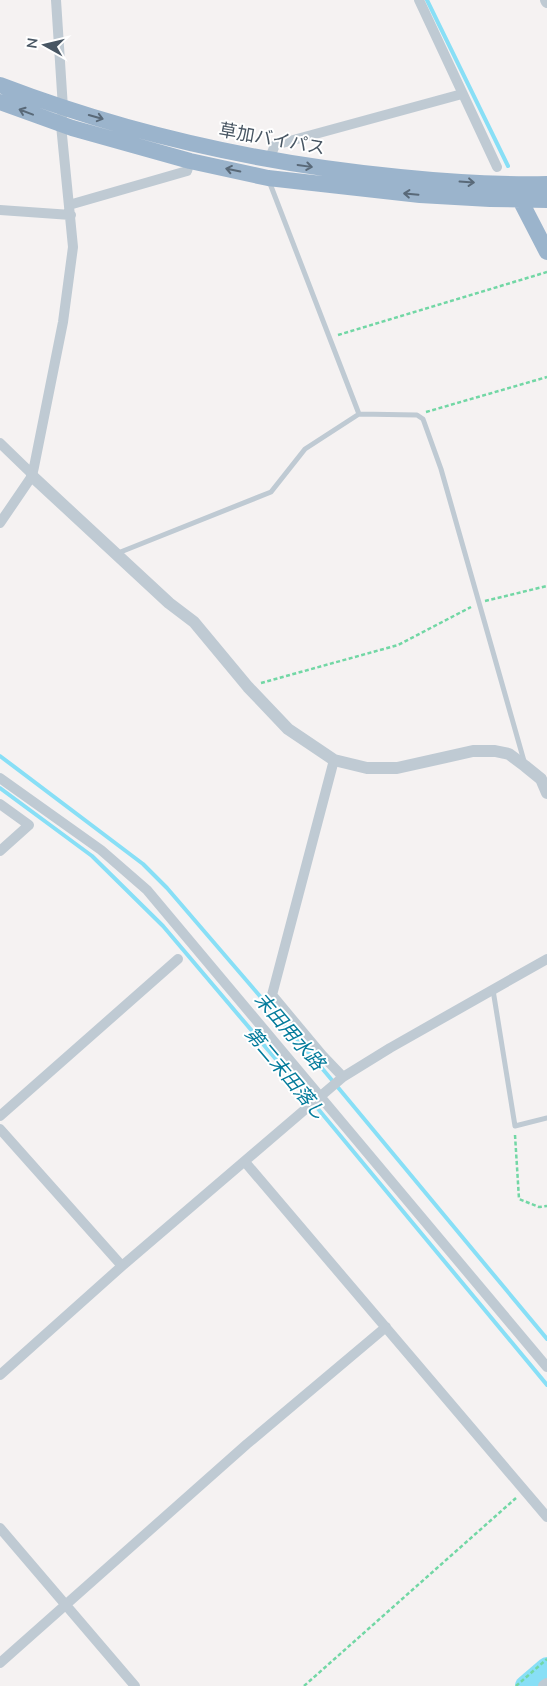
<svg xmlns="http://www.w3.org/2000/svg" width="547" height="1686" font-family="'Nunito Sans','Noto Sans JP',sans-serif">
<rect width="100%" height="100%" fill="#f5f2f2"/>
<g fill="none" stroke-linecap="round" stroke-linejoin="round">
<path stroke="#88dff6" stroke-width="4" d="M427,0L508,166
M0,756L143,864L167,888L326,1073L547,1339
M0,788L92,856L163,926L319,1110L547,1385"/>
<path stroke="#88dff6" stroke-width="22" d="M526,1686L547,1668"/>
<path stroke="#72d7a5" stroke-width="2.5" stroke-dasharray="4 2.5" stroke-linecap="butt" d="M338,335L547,272
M426,412L547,377
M485,601L547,586
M261,683L398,645L471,607
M515,1135L519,1199L539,1207L547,1206
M304,1686L516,1498
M516,1686L547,1659"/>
<path stroke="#bfcad3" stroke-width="5" d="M269,181L359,414
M118,553L271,492L305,449L359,414L417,415L423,419L441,469L524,761
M493,990L515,1126L547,1118"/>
<path stroke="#bfcad3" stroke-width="10" d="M419,0L497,167
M269,160L275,145L462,94
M69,205L187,171L190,161
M0,210L71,215
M0,443L32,474
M0,523L32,476L34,467L63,322L73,247L61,125L63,108L56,0
M334,760L272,995L322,1055L343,1077
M0,778L101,850L147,890L547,1367
M0,804L29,825L0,851
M0,1116L178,959
M0,1129L122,1266
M245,1162L547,1517
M0,1375L122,1266L343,1077L390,1048L547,959
M0,1528L135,1686
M0,1663L247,1444L386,1327"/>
<path stroke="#bfcad3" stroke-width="12" d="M546,0L547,2
M32,476L169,603L194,622L248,687L288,729L334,760L367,768H397L473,751H495L509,754L525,766L541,779L547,793
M544,1686L547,1684"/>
<path stroke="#9bb4cc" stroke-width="16" d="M0,85C128,134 263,164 400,177C449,182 498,185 547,184
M0,102L72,128L190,161L268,178L420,195L490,199L547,200
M516,192L547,252"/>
</g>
<defs><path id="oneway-shaft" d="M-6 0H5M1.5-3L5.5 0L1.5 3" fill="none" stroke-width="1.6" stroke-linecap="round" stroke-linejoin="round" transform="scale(1.25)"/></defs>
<g stroke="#596978">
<use href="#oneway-shaft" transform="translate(26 112) rotate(-159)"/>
<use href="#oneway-shaft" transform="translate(96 117) rotate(16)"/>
<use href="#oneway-shaft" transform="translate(305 166) rotate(8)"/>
<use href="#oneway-shaft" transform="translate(233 170) rotate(-168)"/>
<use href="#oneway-shaft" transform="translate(467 182) rotate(4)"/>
<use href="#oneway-shaft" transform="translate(411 194) rotate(-175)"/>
</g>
<g text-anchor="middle" stroke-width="4" stroke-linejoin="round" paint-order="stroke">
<g font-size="18" fill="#485663" stroke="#fff">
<text transform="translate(272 139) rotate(10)" y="6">草加バイパス</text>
</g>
<g font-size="19" font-style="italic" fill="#037b9b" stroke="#fff">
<text transform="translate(290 1031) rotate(49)" y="7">末田用水路</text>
<text transform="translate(286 1073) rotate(50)" y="7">第二末田落し</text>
</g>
</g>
<g transform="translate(45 45) rotate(278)" stroke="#ffffff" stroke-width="4" paint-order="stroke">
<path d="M0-4L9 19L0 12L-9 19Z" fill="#485663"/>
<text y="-8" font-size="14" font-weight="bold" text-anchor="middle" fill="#485663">N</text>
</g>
</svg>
